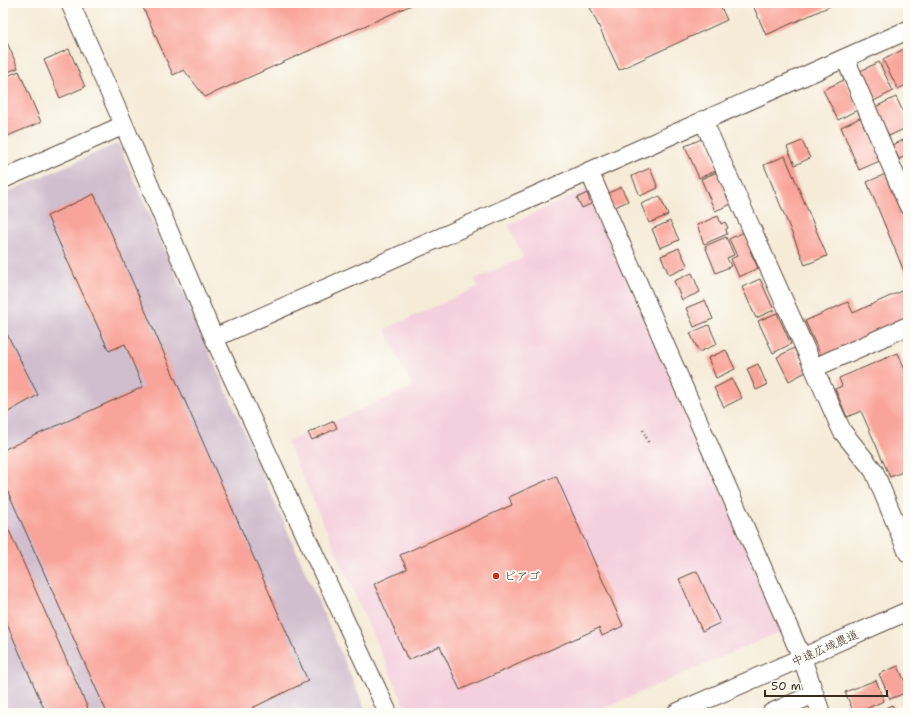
<svg xmlns="http://www.w3.org/2000/svg" width="911" height="716" font-family="'Shantell Sans','Klee One',sans-serif">
<rect width="100%" height="100%" fill="#fdfcf7"/>
<filter id="ink" filterUnits="userSpaceOnUse"><feTurbulence type="fractalNoise" baseFrequency=".025" numOctaves="2"/><feDisplacementMap in="SourceGraphic" scale="8" xChannelSelector="R" yChannelSelector="G"/><feConvolveMatrix kernelMatrix="1 2 1 2 8 2 1 2 1" color-interpolation-filters="sRGB"/></filter>
<filter id="wash" filterUnits="userSpaceOnUse"><feTurbulence type="fractalNoise" baseFrequency=".012" numOctaves="4" result="noise"/><feDisplacementMap in="SourceGraphic" scale="16" xChannelSelector="R" yChannelSelector="G"/><feGaussianBlur stdDeviation="0.9" result="paint"/><feColorMatrix in="noise" values="0 0 0 0 0 0 0 0 0 0 0 0 0 0 0 0 0 1.4 0 .05"/><feComposite in="paint" operator="in"/></filter>
<g filter="url(#wash)">
<rect width="100%" height="100%" fill="#f5ebd7"/>
<path fill="#f4cfdd" d="M588,188L784,630L593,713H408L287,442L412,387L385,329L478,287L475,279L523,258L509,225Z"/>
<path fill="#d0bdcd" d="M118,143L367,713H3V194Z"/>
<g id="blocks">
<path fill="#f9a49a" d="M141,3H416L205,97L184,70L173,75Z
M588,3H719L727,20L619,70Z
M752,3H837L766,35Z
M3,33L18,68L3,74Z
M69,49L85,87L60,98L44,60Z
M904,49L908,57V84L898,89L883,60Z
M879,62L893,91L872,102L858,72Z
M19,71L41,122L3,138V78Z
M844,80L859,109L838,120L823,90Z
M896,97L908,122V127L889,136L875,107Z
M862,117L882,160L859,170L841,127Z
M704,138L718,170L699,178L685,146Z
M908,138V155L899,159L892,145Z
M802,141L810,158L795,165L787,147Z
M785,156L827,256L805,265L764,165Z
M650,168L658,188L640,196L632,176Z
M720,171L734,203L715,211L701,179Z
M888,173L908,221V281L867,182Z
M621,187L628,201L613,208L607,194Z
M587,193L591,204L582,208L577,198Z
M94,194L308,681L252,708L254,713H107L3,481V450L143,387L125,344L109,351L47,216Z
M660,196L668,215L649,223L641,204Z
M718,216L721,224L725,222L728,228L726,229L727,234L704,244L697,225Z
M670,221L679,240L660,248L652,229Z
M744,232L752,250L750,251L758,268L739,277L731,259L737,256L729,239Z
M726,237L734,255L727,258L731,266L716,273L705,246Z
M679,248L688,267L669,275L661,256Z
M692,273L700,292L682,300L674,281Z
M760,279L774,310L756,318L742,287Z
M908,288V319L822,358L805,321L848,302L853,313Z
M705,300L713,319L694,327L686,308Z
M777,313L791,344L773,353L758,321Z
M709,325L717,344L699,352L690,333Z
M3,326L38,395L3,415Z
M794,348L806,372L789,381L777,357Z
M726,350L735,369L716,378L708,358Z
M898,353L908,377V470L890,477L861,411L847,417L835,389L842,386L839,378Z
M758,364L767,385L756,390L747,369Z
M732,379L742,398L724,407L714,388Z
M334,421L337,428L312,440L308,433Z
M556,476L623,626L602,636L599,628L460,690L440,646L408,660L374,584L407,569L400,555L512,505L509,497Z
M3,517L90,713H46L3,615Z
M697,571L720,623L702,631L679,579Z
M898,666L908,689V692L890,699L879,674Z
M876,680L884,701L856,713H854L845,692Z
M892,705L896,713H874Z"/>
</g>
</g>
<g filter="url(#ink)">
<use href="#blocks" fill-opacity="0" stroke="#57473a" stroke-width="1"/>
<g fill="none" stroke-linecap="round" stroke-linejoin="round">
<defs>
<path id="minor" d="M70,3L124,125L214,338L388,713
M845,58L908,205
M703,120L842,431L874,471L908,553
M589,171L802,658L821,713
M3,179L124,125
M214,338L908,30
M814,368L908,326
M676,713L908,611
M771,713L814,694"/>
</defs>
<use href="#minor" stroke="#57473a" stroke-width="20"/>
<path stroke="#57473a" stroke-width="2.5" stroke-dasharray="1 3" stroke-linecap="butt" d="M643,430L649,444"/>
<use href="#minor" stroke="#fff" stroke-width="18"/>
</g>
</g>
<circle fill="#c8321e" stroke="#fdfcf7" stroke-width="1.5" cx="496" cy="576" r="4"/>
<g text-anchor="middle" stroke-width="4" stroke-linejoin="round" paint-order="stroke">
<g font-size="12" fill="#3b2a1e" stroke="#fdfcf7" text-anchor="start">
<text x="504" y="580">ピアゴ</text>
</g>
<g font-size="12" fill="#3b2a1e" stroke="#fdfcf7">
<text transform="translate(825 648) rotate(-24)" y="4">中遠広域農道</text>
</g>
</g>
<rect width="911" height="716" fill="none" stroke="#fdfcf7" stroke-width="16"/>
<path d="M765 690v6h122v-6" fill="none" stroke="#3b2a1e" stroke-width="2"/>
<text x="771" y="690" font-size="12" fill="#3b2a1e" stroke="#fdfcf7" stroke-width="3" paint-order="stroke">50 m</text>
</svg>
